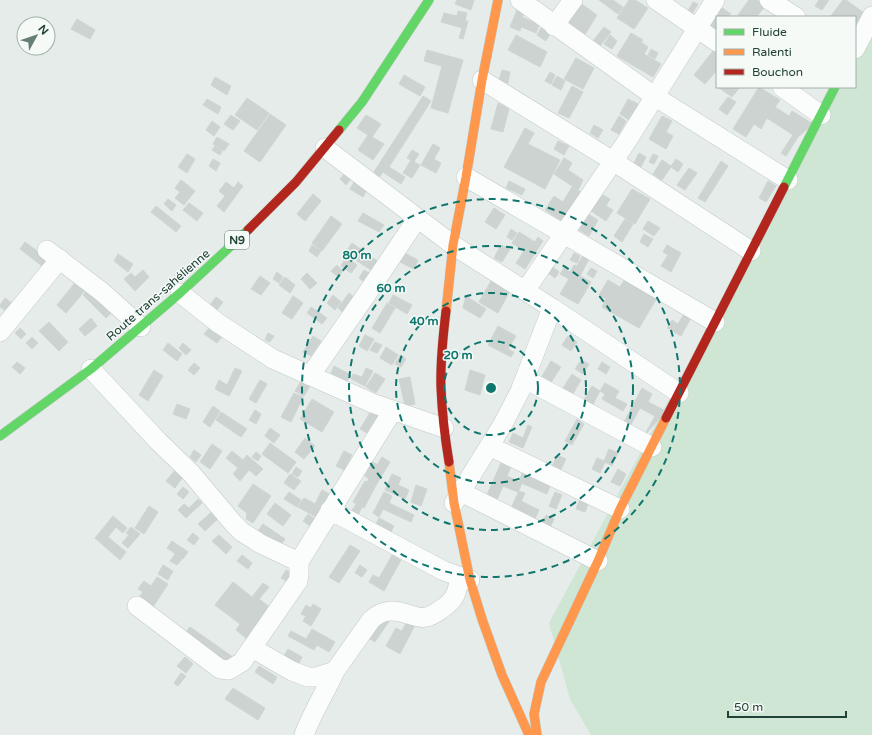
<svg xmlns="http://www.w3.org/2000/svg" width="872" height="735" font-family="'Varela Round',sans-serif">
<rect width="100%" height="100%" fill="#e6ece9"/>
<path fill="#cee6d3" d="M872,13V735H591L570,699L549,623L696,349L833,87H855V46Z"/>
<path fill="#ccd3d0" stroke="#ced5d2" d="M457,0H474L471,10L455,4Z
M599,0H613L623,7L618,14Z
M629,0H635L648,8L634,29L617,18Z
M749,0H757L765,6L758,15L760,17H741L738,15Z
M819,0H829L822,10L815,6Z
M843,0H846L867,15L860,25L855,21V17H830Z
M579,2L597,15L584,36L566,22Z
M693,2L698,4L692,14L688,11Z
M721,7L731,14L728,17H717V35L706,27Z
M517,10L524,13L522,17L539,25L536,33L521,27L520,31L510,27Z
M458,11L467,13L465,21H468L463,39L459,38L462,28L441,22L444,13L457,16Z
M77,19L95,30L90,39L71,29Z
M604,27L611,32L600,46L593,41Z
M541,28L550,34L546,41L537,35Z
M631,33L643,40L641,42L648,47L644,54L661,64L653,77L617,56Z
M516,35L547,52L540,67L508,50Z
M610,35L617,41L612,49L604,44Z
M651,49L658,53L655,59L648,55Z
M427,50L463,60L448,113L431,108L442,66L424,61Z
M713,51L717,54V70L705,84L694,75Z
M576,58L594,68L583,89L564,79Z
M502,70L510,72L508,83L499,80Z
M550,72L555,75L551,84L545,81Z
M404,75L425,87L420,96L399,84Z
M557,76L565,81L561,90L552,85Z
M215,77L231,86L227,95L211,85Z
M572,86L583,92L569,118L558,113Z
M718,87H740L732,97Z
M759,87L780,100L775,107L789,116L792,111L813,124L798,137L786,156L781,153L793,135L767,118L761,129L754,124L746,137L733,129Z
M423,96L431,101L389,167L405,177L401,184L383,172L378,179L372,175Z
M728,97L736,102L727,115L719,109Z
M247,98L269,113L257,130L235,115Z
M207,99L221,107L218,114L203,105Z
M628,99L638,104L629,120L620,114Z
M498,103L509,109L503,132L491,129Z
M270,114L286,125L260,162L244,151Z
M231,115L240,121L233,130L224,124Z
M366,115L381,124L372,137L384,144L373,160L358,150L368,135L357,128Z
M619,116L626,121L619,134L611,130Z
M662,116L672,121L666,132L673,136L666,149L649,139Z
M212,121L220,127L214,136L206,130Z
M594,125L603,130L598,138L590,133Z
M525,128L534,133L528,144L560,160L545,189L504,167Z
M217,137L229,144L224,151L213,144Z
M558,141L569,146L564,155L554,149Z
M433,144L440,148L434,159L441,163L436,173L421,165Z
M215,146L222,151L220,155L212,150Z
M412,150L419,154L414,162L420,165L412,178L403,173L411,160L407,158Z
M639,153L646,157L641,167L634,163Z
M187,154L195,159L187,173L178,167Z
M653,154L658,156L654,164L649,162Z
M564,158L572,163L568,170L583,180L578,190L554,174Z
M213,159L220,163L216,171L209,166Z
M676,159L683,164L678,172L671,167L662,180L653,174L662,160L671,166Z
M721,161L728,166L705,202L698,198Z
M689,168L697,173L685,190L677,185Z
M345,173L351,179L346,185L340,179Z
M181,180L195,191L184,205L175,198L180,192L175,188Z
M509,181L525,189L522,195L506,188Z
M768,181L776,186L766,202L759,198Z
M226,182L234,188L238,182L243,186L224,212L217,206L225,196L219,191Z
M354,182L367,190L363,197L350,189Z
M572,187L581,192L563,222L545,210L554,196L563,202Z
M632,189L650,199L635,224L617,213Z
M313,194L321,201L305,221L297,214Z
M601,194L610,199L606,206L613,210L606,221L591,211Z
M168,199L176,205L172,211L164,204Z
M189,203L203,213L197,221L183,210Z
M156,206L181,226L176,232L151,212Z
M494,208L505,215L496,229L485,222Z
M363,213L384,225L379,232L358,221Z
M588,214L598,220L589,236L579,230Z
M331,216L342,224L322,251L312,243Z
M625,219L633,224L622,242L614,236Z
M648,221L660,228L654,236L643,229Z
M511,229L517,233L512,240L507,237Z
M519,232L535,242L538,237L543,241L525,269L516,263L524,251L512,243Z
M644,234L653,239L648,247L640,242Z
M25,242L48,259L42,266L20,249Z
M352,243L380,263L374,272L345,253Z
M312,245L321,251L317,257L309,251Z
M501,245L510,249L502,262L494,258Z
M667,245L681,253L671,272L661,266L668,255L663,252Z
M399,250L418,260L414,269L394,259Z
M574,253L580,256L577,263L570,260Z
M584,253L590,257L580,276L591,282L578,304L560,294L569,279L560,274L564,268L570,272L574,265L577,266Z
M118,254L133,264L128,272L114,261Z
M346,257L357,265L351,273L341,266Z
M337,265L343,271L338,277L331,271Z
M553,267L559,272L555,278L548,273Z
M591,268L597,271L593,278L587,274Z
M143,270L149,277L135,291L124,279L131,273L135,277Z
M364,270L371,274L366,283L359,278Z
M277,272L283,277L279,283L273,279Z
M307,273L317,283L310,289L301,279Z
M260,276L270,283L261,295L251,289Z
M285,277L295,285L290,293L279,285Z
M78,279L88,287L66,313L57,305Z
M625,279L657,298L639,328L602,307L606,299L599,295L608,280L620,287Z
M491,281L510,291L498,313L479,302Z
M90,288L113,311L106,318L83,295Z
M349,293L355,298L344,313L338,308Z
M333,295L341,302L335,310L327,303Z
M393,295L412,305L407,314L389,303Z
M293,296L303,303L292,319L282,313Z
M466,296L486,309L480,318L463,308Z
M216,297L223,302L217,310L210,305Z
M5,298L13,304L7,312L0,307V305Z
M387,303L395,308L380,333L372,328Z
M311,307L327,318L322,324L307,313Z
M685,312L692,316L681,336L667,328L672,320L678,324Z
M91,318L97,326L85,336L79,329Z
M49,322L68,342L59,351L39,331Z
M498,326L516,336L508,349L514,352L511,357L488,345Z
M210,327L222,337L217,343L204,334Z
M20,328L26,334L21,339L15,333Z
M268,333L274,336L270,342L265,340Z
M365,335L374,339L367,351L359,346Z
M313,336L321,341L311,356L303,352Z
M568,336L577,342L571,351L562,345Z
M32,337L38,343L32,349L26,343Z
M375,342L382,345L377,353L370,350Z
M168,343L182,354L177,361L163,350Z
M183,343L191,350L186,355L179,348Z
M386,347L398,355L392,365L380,358Z
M400,355L406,359L401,367L395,364Z
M581,360L589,364L583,374L575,369Z
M551,361L561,367L550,384L541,378Z
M17,362L25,368L20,374L12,367Z
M602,362L610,367L606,374L598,369Z
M194,363L200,368L194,375L188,370Z
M334,366L351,375L347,381L331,373Z
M235,368L242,371L229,396L215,389L219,380L227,385Z
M366,368L373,371L365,386L351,379L353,374L362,377Z
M154,370L163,376L148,401L139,395Z
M470,370L485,375L480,395L465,390Z
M375,373L385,379L376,393L366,387Z
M572,374L581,380L571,397L561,391Z
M410,377L415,404L405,406L399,379Z
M260,380L267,384L256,403L249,399Z
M301,381L310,386L304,396L295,391Z
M605,383L619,391L615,398L627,404L623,411L602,399L605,394L600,391Z
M592,386L600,391L591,408L582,403Z
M642,388L652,394L648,402L666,411L644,436L655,416L640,408L630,426L624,422Z
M294,393L303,397L291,422L281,417Z
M312,399L334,412L322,432L300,419Z
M177,404L190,409L186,419L173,414Z
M213,406L220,411L210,427L203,422Z
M255,410L261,414L256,424L249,420Z
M371,411L378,416L367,433L360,429Z
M221,412L247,429L241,437L216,420Z
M577,419L584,424L572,445L565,441Z
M528,425L532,427L523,448L509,442L513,433L523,438Z
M270,428L280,435L274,443L265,436Z
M305,438L315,446L304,459L295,452Z
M270,443L296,462L288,473L262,454Z
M212,444L222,451L210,469L200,462Z
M609,449L618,453L612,466L605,462L600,473L592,469L597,458L604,461Z
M194,450L201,455L196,462L190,457Z
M232,451L243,460L247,455L263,469L256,476L249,470L240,481L233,474L238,468L226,458Z
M344,451L352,455L344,470L336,466Z
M256,452L261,456L258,461L252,457Z
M557,455L566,459L559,473L551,469Z
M382,457L390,462L384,472L376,467Z
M371,461L378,465L369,479L365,476L369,468L367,467Z
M501,463L511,467L507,476L522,483L518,492L503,486L496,502L486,497Z
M296,467L302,471L298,477L292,474Z
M376,467L384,472L375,487L367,482Z
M177,468L185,474L175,488L166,481Z
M618,469L626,474L620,486L611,482Z
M523,471L551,483L547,494L519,482Z
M290,474L301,481L294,490L284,483Z
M392,474L401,478L398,485L409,490L405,499L385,490Z
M365,481L375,487L364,508L353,502Z
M253,484L271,496L253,523L246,519L247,513L238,506Z
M416,485L427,489L421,506L411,502Z
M183,487L189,492L183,499L177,494Z
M322,490L329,494L321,507L315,504Z
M519,491L525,493L517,511L511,508Z
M289,492L301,500L297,507L284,499Z
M384,492L392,496L389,503L414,515L411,522L383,509L379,517L373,513Z
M555,492L562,495L556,509L549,506Z
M304,498L321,507L316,517L298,507Z
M198,499L202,503L186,518L178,510L184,504L189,508Z
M580,499L589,502L585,512L576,509Z
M521,501L539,510L535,519L517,511Z
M275,503L291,515L283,526L267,514Z
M356,504L362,507L358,515L351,512Z
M149,506L158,512L144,534L135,528Z
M215,509L221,516L205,531L198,524Z
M308,514L315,519L310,526L303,521Z
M546,515L554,519L550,528L542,524Z
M113,516L127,528L123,533L116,527L108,537L126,552L120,560L95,538Z
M379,518L394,526L390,534L375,526Z
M263,524L285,539L280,546L258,531Z
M131,527L140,534L128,548L122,543L129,535L126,533Z
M193,533L199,538L194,545L187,540Z
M219,535L232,547L226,554L212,541Z
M172,541L188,552L183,559L167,548Z
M350,545L360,551L339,583L329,577Z
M175,554L182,559L177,565L170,561Z
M242,555L252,563L248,569L237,561Z
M392,555L401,560L384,591L369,582L373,575L379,578Z
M163,565L173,571L168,580L158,574Z
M360,565L367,570L362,577L355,573Z
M286,570L295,575L290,583L281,578Z
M157,577L168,584L151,610L137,600L143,592L138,589L144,581L151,586Z
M233,582L252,597L263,583L269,587L259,599L271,608L252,633L215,605Z
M313,604L321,609L311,626L303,621Z
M306,605L311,608L306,616L301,614Z
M383,614L390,620L375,642L367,637Z
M408,619L416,623L400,654L386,646L396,628L402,631Z
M240,624L252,633L247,639L236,630Z
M190,627L213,643L208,649L185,633Z
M312,629L335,642L329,652L317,645L314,650L288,636L291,631L306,639Z
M213,643L234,658L229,664L208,649Z
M288,649L302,657L298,665L284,656Z
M185,657L193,664L186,673L177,666Z
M259,666L277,677L273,684L255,672Z
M181,673L186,676L178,686L174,683Z
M233,688L265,708L258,720L225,699Z"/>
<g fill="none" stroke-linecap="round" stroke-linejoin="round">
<defs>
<path id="street" d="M520,0L654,96L788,180
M656,0L717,42
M769,0L796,17
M554,26L573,0
M855,49L872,16
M482,80L613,161L751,251
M782,87L821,115
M325,148L453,245L552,308L679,393
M466,177L715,322
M47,250L102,292L141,327
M525,291L627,141L715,0
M180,293L218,323L273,359L372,403L444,428
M0,332L60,259
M91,369L158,441L191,473L233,523L242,532L261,544L299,562
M310,376L366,295L417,219
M525,379L652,447
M489,446L620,509
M461,492L598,561
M454,503L503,424L520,391L552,308
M330,510L444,571L470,580
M137,606L220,669L229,670L242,662L298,581L299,575V562L305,552L393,410
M252,648L292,671L308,677H316L335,671L371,620C384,608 395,610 411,615C416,617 421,618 426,617C433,616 437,612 443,608C456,599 457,592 460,577
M304,735C312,713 325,693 335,671"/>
<path id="fast" d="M339,130L362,102L429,0
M784,187L835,87
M0,436L91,369L180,293L248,230"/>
<path id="slow" d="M446,311L453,245L466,177L482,80L498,0
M449,462L454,503L470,580L482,619L502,675L529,735
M537,735L534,714L541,682L598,561L620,509L666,418"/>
<path id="jam" d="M248,230L296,182L339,130
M446,311C443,336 440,362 441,388C442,413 445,438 449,462
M666,418L784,187"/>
</defs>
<use href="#street" stroke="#c3c9c6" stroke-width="20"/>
<use href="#fast" stroke="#c1cac6" stroke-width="10"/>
<use href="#slow" stroke="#c1cac6" stroke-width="10"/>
<use href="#jam" stroke="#c1cac6" stroke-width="10"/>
<use href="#street" stroke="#fbfcfc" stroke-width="19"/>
<use href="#fast" stroke="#63d668" stroke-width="9"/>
<use href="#slow" stroke="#ff974d" stroke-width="9"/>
<use href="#jam" stroke="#b3261e" stroke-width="9"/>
</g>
<g fill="none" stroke="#0f766e" stroke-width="2" stroke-dasharray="7 5">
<circle cx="491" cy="388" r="47"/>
<circle cx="491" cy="388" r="95"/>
<circle cx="491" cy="388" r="142"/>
<circle cx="491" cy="388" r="189"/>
</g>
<g text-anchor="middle" stroke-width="3" stroke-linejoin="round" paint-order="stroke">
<rect fill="#f5faf7" stroke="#617970" stroke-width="1" x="225" y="231" width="24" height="18" rx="3"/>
<g font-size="11" font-weight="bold" fill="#214236">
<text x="237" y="244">N9</text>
</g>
<g font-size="12" fill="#214236" stroke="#f5faf7">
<text transform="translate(158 295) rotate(-41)" y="4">Route trans-sahélienne</text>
</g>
</g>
<circle cx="491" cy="388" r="6" fill="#0f766e" stroke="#f5faf7" stroke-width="2"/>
<g font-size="12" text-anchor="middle" font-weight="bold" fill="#0f766e" stroke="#f5faf7" stroke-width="3" stroke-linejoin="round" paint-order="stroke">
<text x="357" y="259">80 m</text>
<text x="391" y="292">60 m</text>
<text x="424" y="325">40 m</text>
<text x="458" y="359">20 m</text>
</g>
<rect x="716" y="16" width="140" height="72" fill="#f5faf7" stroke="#a0b0aa"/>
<rect x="724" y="29" width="20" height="6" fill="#63d668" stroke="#a0b0aa"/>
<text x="752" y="36" font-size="12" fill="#214236">Fluide</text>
<rect x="724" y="49" width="20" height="6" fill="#ff974d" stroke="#a0b0aa"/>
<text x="752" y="56" font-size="12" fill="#214236">Ralenti</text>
<rect x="724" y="69" width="20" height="6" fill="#b3261e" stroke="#a0b0aa"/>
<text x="752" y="76" font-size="12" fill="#214236">Bouchon</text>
<g transform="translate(36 36) rotate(50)"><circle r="19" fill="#f5faf7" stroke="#a0b0aa"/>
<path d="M0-3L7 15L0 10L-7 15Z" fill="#667e75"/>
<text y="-6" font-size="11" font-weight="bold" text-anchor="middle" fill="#214236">N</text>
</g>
<path d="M728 711v6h118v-6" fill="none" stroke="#214236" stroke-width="2"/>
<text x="734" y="711" font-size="12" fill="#214236" stroke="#f5faf7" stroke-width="3" paint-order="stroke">50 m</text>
</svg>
